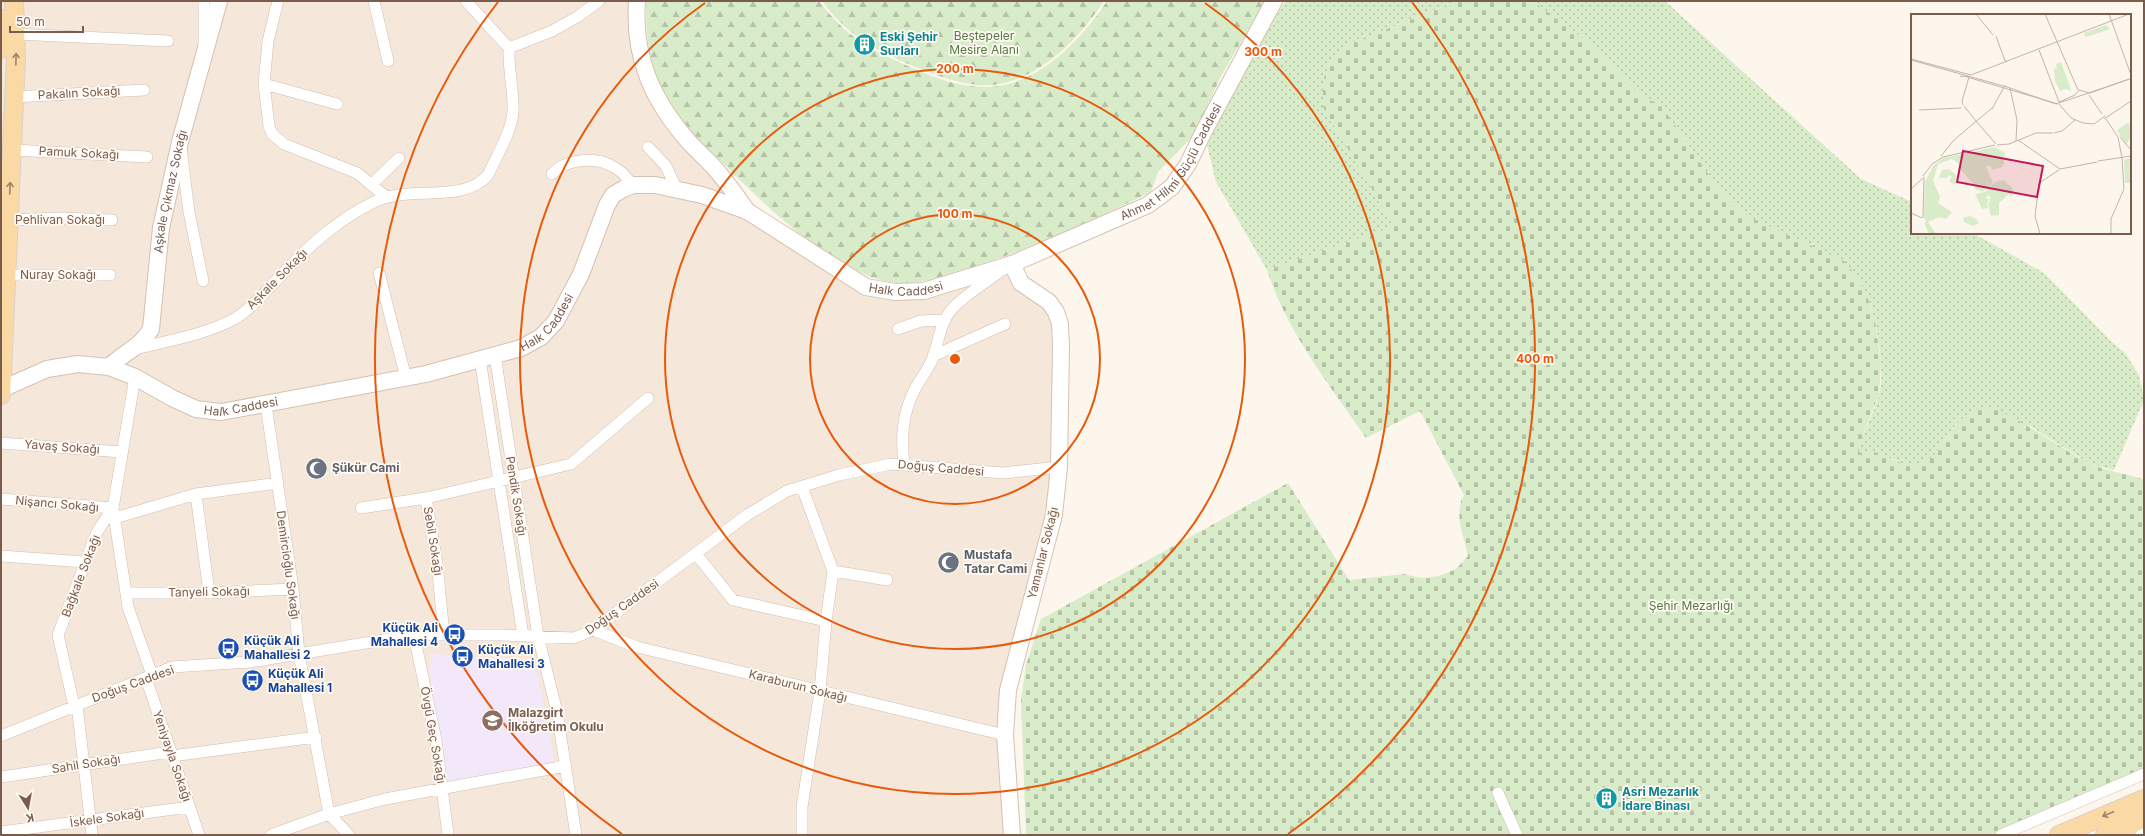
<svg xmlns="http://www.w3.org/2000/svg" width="2145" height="836" font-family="Inter,sans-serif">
<defs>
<pattern id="grass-dots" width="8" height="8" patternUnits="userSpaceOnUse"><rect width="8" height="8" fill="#d8ecc9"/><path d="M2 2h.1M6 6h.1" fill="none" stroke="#b4c2a5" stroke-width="1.8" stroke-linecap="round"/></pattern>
<pattern id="forest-firs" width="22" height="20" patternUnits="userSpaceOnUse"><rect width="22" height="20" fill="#d8ecc9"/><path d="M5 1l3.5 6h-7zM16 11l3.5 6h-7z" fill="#b4c2a5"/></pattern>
<pattern id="cemetery-stones" width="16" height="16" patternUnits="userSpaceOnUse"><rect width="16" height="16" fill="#d8ecc9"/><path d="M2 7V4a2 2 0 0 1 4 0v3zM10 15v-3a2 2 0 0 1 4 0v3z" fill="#b4c2a5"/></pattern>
</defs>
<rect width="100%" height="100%" fill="#fdf6ec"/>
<path fill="#f5e8da" d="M1,1H638L647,77L739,199L815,254L892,292L1011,264L1055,312L1059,463L1008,690L1013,835H1Z"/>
<path fill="#f3e8fa" d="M431,654L525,659L538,675L554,762L446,783L430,672Z"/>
<path fill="url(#grass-dots)" d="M1285,1H1458L1344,46L1329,65L1323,81V107L1394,226L1267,270L1216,182L1207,145L1252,58Z
M1532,1H1665L1861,179L1912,202V233H1973L2044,273L2111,341L2125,353L2139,375L2144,400L2114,470L2090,464L2030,426L1960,420C1948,431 1940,452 1930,459C1900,477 1879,443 1863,454L1857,450C1864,432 1873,414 1879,395C1886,372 1876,317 1867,295L1733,205L1717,187L1663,108L1635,91L1591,44Z"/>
<path fill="url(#forest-firs)" d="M646,1H819C847,37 867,48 908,66C932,77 961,88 987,87C1038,86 1081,40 1107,1H1265L1220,78L1195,134L1158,172L1151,192C1095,219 1040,245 980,265C955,274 929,283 901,283C845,283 763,204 725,165C701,142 677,120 662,90C648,61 646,32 646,1Z
M822,1H1104C1077,42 1031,89 978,85C954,83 928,72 906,63C869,47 846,33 822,1Z"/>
<path fill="url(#cemetery-stones)" d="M1458,1H1532L1538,5L1591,44L1635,91L1663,108L1717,187L1733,205L1752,218L1844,261L1857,277L1867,295L1875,321L1881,364L1879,394L1857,450L1863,454C1880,444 1896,472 1923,462C1946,453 1947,422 1973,412C1979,409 1987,406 1994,408C2000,410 2007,415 2013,418C2039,431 2062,449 2089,463C2104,471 2127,473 2144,480V770L1992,835H1026L1021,699L1026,665L1041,619L1288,483L1349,580L1404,574L1421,578L1439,576L1456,569L1468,556C1464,536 1453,513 1464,495L1420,411L1366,438C1329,384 1287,332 1267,270L1394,226L1323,107V81L1329,65L1344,46Z"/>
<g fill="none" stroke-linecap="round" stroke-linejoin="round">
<defs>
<path id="street" d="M204,1V44
M278,1L268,41L264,84L269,126L272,134L284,144L357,173L385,196
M374,1L388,61
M15,34L168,41
M509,48L552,31L577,17L599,1
M264,84L337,104
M14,97L144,90
M648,147L666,166L677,190
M181,149L189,212L203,281
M12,150L147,157
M552,174C565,159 593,157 610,165C620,169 626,177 633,185
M371,185L399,158
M8,220L60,218L112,220
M379,273L406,378
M6,275H110
M898,329L921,321L945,320
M135,349C167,341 208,334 236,318C255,306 268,288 284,272C311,244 339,219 374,202C406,185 464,204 488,175C497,155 511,133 513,112C514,92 508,69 509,48L466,1
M495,355L538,636L557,712L576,835
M933,356L1005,324
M480,359L523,636
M266,405L293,589L299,654L329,814L349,835
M1,443L122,452
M904,465C901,438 902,414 915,389C920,379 928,370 932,360C939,343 939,324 952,309C966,294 985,283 1002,270
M196,494L209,593
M1,499L113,508
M113,508L128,607L152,675
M361,508L426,498
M115,518L196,494L278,483
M696,554L733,600L826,621
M1,556L85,562
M833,571L887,580
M126,593H209L293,589
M593,630L637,647L1005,735
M414,635L436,740L448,835
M444,635L437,563L426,498L571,464L648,398
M146,678L199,835
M77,705L92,835
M74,706L58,635L97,532L113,508L135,377
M1,736L172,667L250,662L414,635H501L574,638L593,630L747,515L787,491L839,475L891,464L1003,473L1059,467
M172,756L316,737
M1,777L170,752
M1498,793L1517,835
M1,832L189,807
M271,835L329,814L385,799L566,766
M802,835V807L820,691L826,621L833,571L802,487
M2001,835L2144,774
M2141,835L2144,834"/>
<g id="secondary">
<path d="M637,1C633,57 652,100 689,142C698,152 709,161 718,172C729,185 738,198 747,211"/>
<path d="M1012,264L1021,283L1049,302L1056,312L1060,324L1061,346L1059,467L1054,515L1008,690L1005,735L1012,835"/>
<path id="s1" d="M109,367C124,352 140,348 151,329L161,228L180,142L219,1"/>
<path id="s2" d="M2,389L47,369L78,364L109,367L135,377L172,398L196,409L221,412L426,374L521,348L541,337L556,321L581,274L607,205L613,195L623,189L633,185H655L702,195L747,211L866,287L895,292L924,291L1012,264L1148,205L1172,187L1188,164L1203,133L1274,1"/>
</g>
<path id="primary" d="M1,19V49
M1,395L16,57L14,1
M2059,835L2144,799
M2105,835L2144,818"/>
</defs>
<use href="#street" stroke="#d1beb0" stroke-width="12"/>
<use href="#secondary" stroke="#d6c0b0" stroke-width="18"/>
<use href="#primary" stroke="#dad1cd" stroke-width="20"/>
<use href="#street" stroke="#fff" stroke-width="11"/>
<use href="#secondary" stroke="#fff" stroke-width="16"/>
<use href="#primary" stroke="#fbd9a5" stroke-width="18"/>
</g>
<defs><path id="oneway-shaft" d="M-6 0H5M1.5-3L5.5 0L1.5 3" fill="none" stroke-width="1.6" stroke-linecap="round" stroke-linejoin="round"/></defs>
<g stroke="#a18267">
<use href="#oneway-shaft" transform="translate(16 59) rotate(-89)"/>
<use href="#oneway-shaft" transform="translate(10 188) rotate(-87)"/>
<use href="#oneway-shaft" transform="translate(2108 814) rotate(157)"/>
</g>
<g fill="none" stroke="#e8590c" stroke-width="2">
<circle cx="955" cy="359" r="145"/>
<circle cx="955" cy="359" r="290"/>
<path d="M1205 3A435 435 0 1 1 705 3"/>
<path d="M622 834A580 580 0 0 1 498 2M1412 2A580 580 0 0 1 1288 834"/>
</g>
<defs>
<symbol id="building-disc" viewBox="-11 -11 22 22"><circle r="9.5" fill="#0f9aa8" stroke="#fffaf3"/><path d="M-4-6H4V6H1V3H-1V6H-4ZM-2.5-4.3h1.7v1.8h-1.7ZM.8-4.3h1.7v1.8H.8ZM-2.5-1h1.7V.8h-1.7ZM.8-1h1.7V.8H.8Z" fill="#fff"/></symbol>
<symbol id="mosque-disc" viewBox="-11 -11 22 22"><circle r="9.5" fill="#6b7280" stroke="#fffaf3"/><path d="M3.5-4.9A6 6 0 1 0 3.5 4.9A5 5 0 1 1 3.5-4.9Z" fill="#fff"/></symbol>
<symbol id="bus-disc" viewBox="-11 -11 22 22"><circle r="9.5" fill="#1a4fb4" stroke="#fffaf3"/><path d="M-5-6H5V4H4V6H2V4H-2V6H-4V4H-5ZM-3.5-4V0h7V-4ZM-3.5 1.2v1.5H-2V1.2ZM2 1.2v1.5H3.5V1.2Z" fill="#fff"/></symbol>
<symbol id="school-disc" viewBox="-11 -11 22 22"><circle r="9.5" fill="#8d6e63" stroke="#fffaf3"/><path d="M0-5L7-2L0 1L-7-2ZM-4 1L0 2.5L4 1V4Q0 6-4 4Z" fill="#fff"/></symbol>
</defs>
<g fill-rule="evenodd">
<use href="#building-disc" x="852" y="32" width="25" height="25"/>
<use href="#mosque-disc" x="304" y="456" width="25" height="25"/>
<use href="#mosque-disc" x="936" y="550" width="25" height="25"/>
<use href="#bus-disc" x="442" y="622" width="25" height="25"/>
<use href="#bus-disc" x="216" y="636" width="25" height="25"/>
<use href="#bus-disc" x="450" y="644" width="25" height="25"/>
<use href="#bus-disc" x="240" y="668" width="25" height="25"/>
<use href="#school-disc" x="480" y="708" width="25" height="25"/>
<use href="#building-disc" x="1594" y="786" width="25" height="25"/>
</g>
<g text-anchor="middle" stroke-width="3.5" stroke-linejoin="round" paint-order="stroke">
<g font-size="12" fill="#537a41" stroke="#fffaf3">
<text x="984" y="40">Beştepeler<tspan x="984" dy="14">Mesire Alanı</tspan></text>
<text x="1691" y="610">Şehir Mezarlığı</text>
</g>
<g font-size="12" font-weight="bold" fill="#0d838f" stroke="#fffaf3" text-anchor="start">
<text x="880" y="41">Eski Şehir<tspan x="880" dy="14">Surları</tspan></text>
<text x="1622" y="796">Asri Mezarlık<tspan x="1622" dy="14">İdare Binası</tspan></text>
</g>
<g font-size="12" fill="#7a5c4d" stroke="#fffaf3">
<text transform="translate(79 93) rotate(-3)" y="4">Pakalın Sokağı</text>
<text transform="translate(79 153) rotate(3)" y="4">Pamuk Sokağı</text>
<text dy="4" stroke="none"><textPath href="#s2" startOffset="1352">Ahmet Hilmi Güçlü Caddesi</textPath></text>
<text dy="4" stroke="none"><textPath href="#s1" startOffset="196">Aşkale Çıkmaz Sokağı</textPath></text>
<text x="60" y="224">Pehlivan Sokağı</text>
<text x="58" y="279">Nuray Sokağı</text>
<text transform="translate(277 279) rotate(-45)" y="4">Aşkale Sokağı</text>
<text dy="4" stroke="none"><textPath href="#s2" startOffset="1046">Halk Caddesi</textPath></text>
<text dy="4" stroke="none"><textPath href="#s2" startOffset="578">Halk Caddesi</textPath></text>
<text dy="4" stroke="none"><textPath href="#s2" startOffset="254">Halk Caddesi</textPath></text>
<text transform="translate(62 447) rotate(4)" y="4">Yavaş Sokağı</text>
<text transform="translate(941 468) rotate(5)" y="4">Doğuş Caddesi</text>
<text transform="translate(516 496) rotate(81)" y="4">Pendik Sokağı</text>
<text transform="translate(57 504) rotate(5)" y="4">Nişancı Sokağı</text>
<text transform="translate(433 541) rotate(81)" y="4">Sebil Sokağı</text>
<text transform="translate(1043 553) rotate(-76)" y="4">Yamanlar Sokağı</text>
<text transform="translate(288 565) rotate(82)" y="4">Demircioğlu Sokağı</text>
<text transform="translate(81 576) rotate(-69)" y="4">Bağkale Sokağı</text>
<text transform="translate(209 592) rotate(-1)" y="4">Tanyeli Sokağı</text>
<text transform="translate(622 607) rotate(-35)" y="4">Doğuş Caddesi</text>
<text transform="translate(133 684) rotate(-20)" y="4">Doğuş Caddesi</text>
<text transform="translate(798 686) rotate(14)" y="4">Karaburun Sokağı</text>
<text transform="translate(433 735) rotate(80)" y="4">Övgü Geç Sokağı</text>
<text transform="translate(172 756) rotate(71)" y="4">Yeniyayla Sokağı</text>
<text transform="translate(86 764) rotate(-9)" y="4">Sahil Sokağı</text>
<text transform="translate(107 818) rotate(-8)" y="4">İskele Sokağı</text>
</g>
<g font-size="12" font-weight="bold" fill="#5b616d" stroke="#fffaf3" text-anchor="start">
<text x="332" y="472">Şükür Cami</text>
<text x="964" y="559">Mustafa<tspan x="964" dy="14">Tatar Cami</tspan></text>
</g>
<g font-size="12" font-weight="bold" fill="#164399" stroke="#fffaf3" text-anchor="start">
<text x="438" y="632" text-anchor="end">Küçük Ali<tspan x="438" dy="14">Mahallesi 4</tspan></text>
<text x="244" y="645">Küçük Ali<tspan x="244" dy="14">Mahallesi 2</tspan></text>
<text x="478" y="654">Küçük Ali<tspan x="478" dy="14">Mahallesi 3</tspan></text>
<text x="268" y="678">Küçük Ali<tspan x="268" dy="14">Mahallesi 1</tspan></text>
</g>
<g font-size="12" font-weight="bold" fill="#785e54" stroke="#fffaf3" text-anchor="start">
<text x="508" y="717">Malazgirt<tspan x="508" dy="14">İlköğretim Okulu</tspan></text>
</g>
</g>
<g transform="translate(1911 14)">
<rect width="220" height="220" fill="#fdf6ec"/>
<path d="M50,151L60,153L59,160L69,173L77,171L75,165L80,164L82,169L72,178L64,175V172L49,155ZM38,155L45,161L44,171L38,167L41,163L38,161L36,164H28L31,156ZM59,202L65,205L68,209L62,212L53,208L52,204Z" fill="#d8ecc9"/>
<path d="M93,166L102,175L101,183L98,180L88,189V201L80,202L77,191L79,187V181L74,184L78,185L76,190L77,194L71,195L64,180L74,178L84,168Z" fill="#d8ecc9"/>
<path d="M218,108L220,123L215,131L206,116ZM84,133L94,139L93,149L91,153L81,156L80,152H75L80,164L76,165V172H68L59,160L58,152L54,154L41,145L27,150L22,167L29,183L27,189L41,198L35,205L28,203L17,208L25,220H18L13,209L15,208L13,202L14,168L22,152L32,144Z" fill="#d8ecc9"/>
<path d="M195,11L199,15L175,23L173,19ZM150,48L160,75L159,77L156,75L149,77L144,67L143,55L146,54L145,50ZM220,144V169H214L213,146Z" fill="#d8ecc9"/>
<path fill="none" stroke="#c5b3a7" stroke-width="1" d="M65,0L82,21M134,0L167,76M198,0L220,61M85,22L94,47H96M128,36L148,88M0,45L60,61L218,0M0,46L96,73L145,90L219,65M49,62L58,63L51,87L52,91M56,63L147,90M99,74L106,106L105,127M168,76L179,79L218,65M178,81L191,100M148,88L164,81L168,76M148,90L160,104L172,109L183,110L194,102M53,92L65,107M81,95L94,71M8,96L50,94M193,105L220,87M195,105L207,123L211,144M65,107L85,130M143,119L151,117L164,106M209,123L220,136M107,126L149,155L186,148M86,131L98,130L125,119H142M30,142L43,126L81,94M187,147L220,142M12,162L21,150L32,143L84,131M0,175L12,164M0,199L11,204M12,204L13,163M129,220L124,202L128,169L148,156M200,220V205L213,175L211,144"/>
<path fill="#c2185b" fill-opacity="0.15" stroke="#c2185b" stroke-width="2" d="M52,137L132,152L126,183L46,168Z"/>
<rect width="220" height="220" fill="none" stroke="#7a5c4d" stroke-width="2"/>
</g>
<circle cx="955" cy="359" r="6" fill="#e8590c" stroke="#fffaf3" stroke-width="2"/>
<g font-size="12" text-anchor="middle" font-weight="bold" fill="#e8590c" stroke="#fffaf3" stroke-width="3.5" stroke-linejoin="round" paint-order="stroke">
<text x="1263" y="56">300 m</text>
<text x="955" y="73">200 m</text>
<text x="955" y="218">100 m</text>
<text x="1535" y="363">400 m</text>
</g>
<rect width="2145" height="836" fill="none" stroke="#7a5c4d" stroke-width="4"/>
<g transform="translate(28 808) rotate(169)" stroke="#fffaf3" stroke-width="3" paint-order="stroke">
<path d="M0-3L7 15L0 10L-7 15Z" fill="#7a5c4d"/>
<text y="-6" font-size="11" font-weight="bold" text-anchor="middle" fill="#7a5c4d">K</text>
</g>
<path d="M10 26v6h73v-6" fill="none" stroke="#7a5c4d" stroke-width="2"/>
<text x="16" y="26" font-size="12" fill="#7a5c4d" stroke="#fffaf3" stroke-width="3" paint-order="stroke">50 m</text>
</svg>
